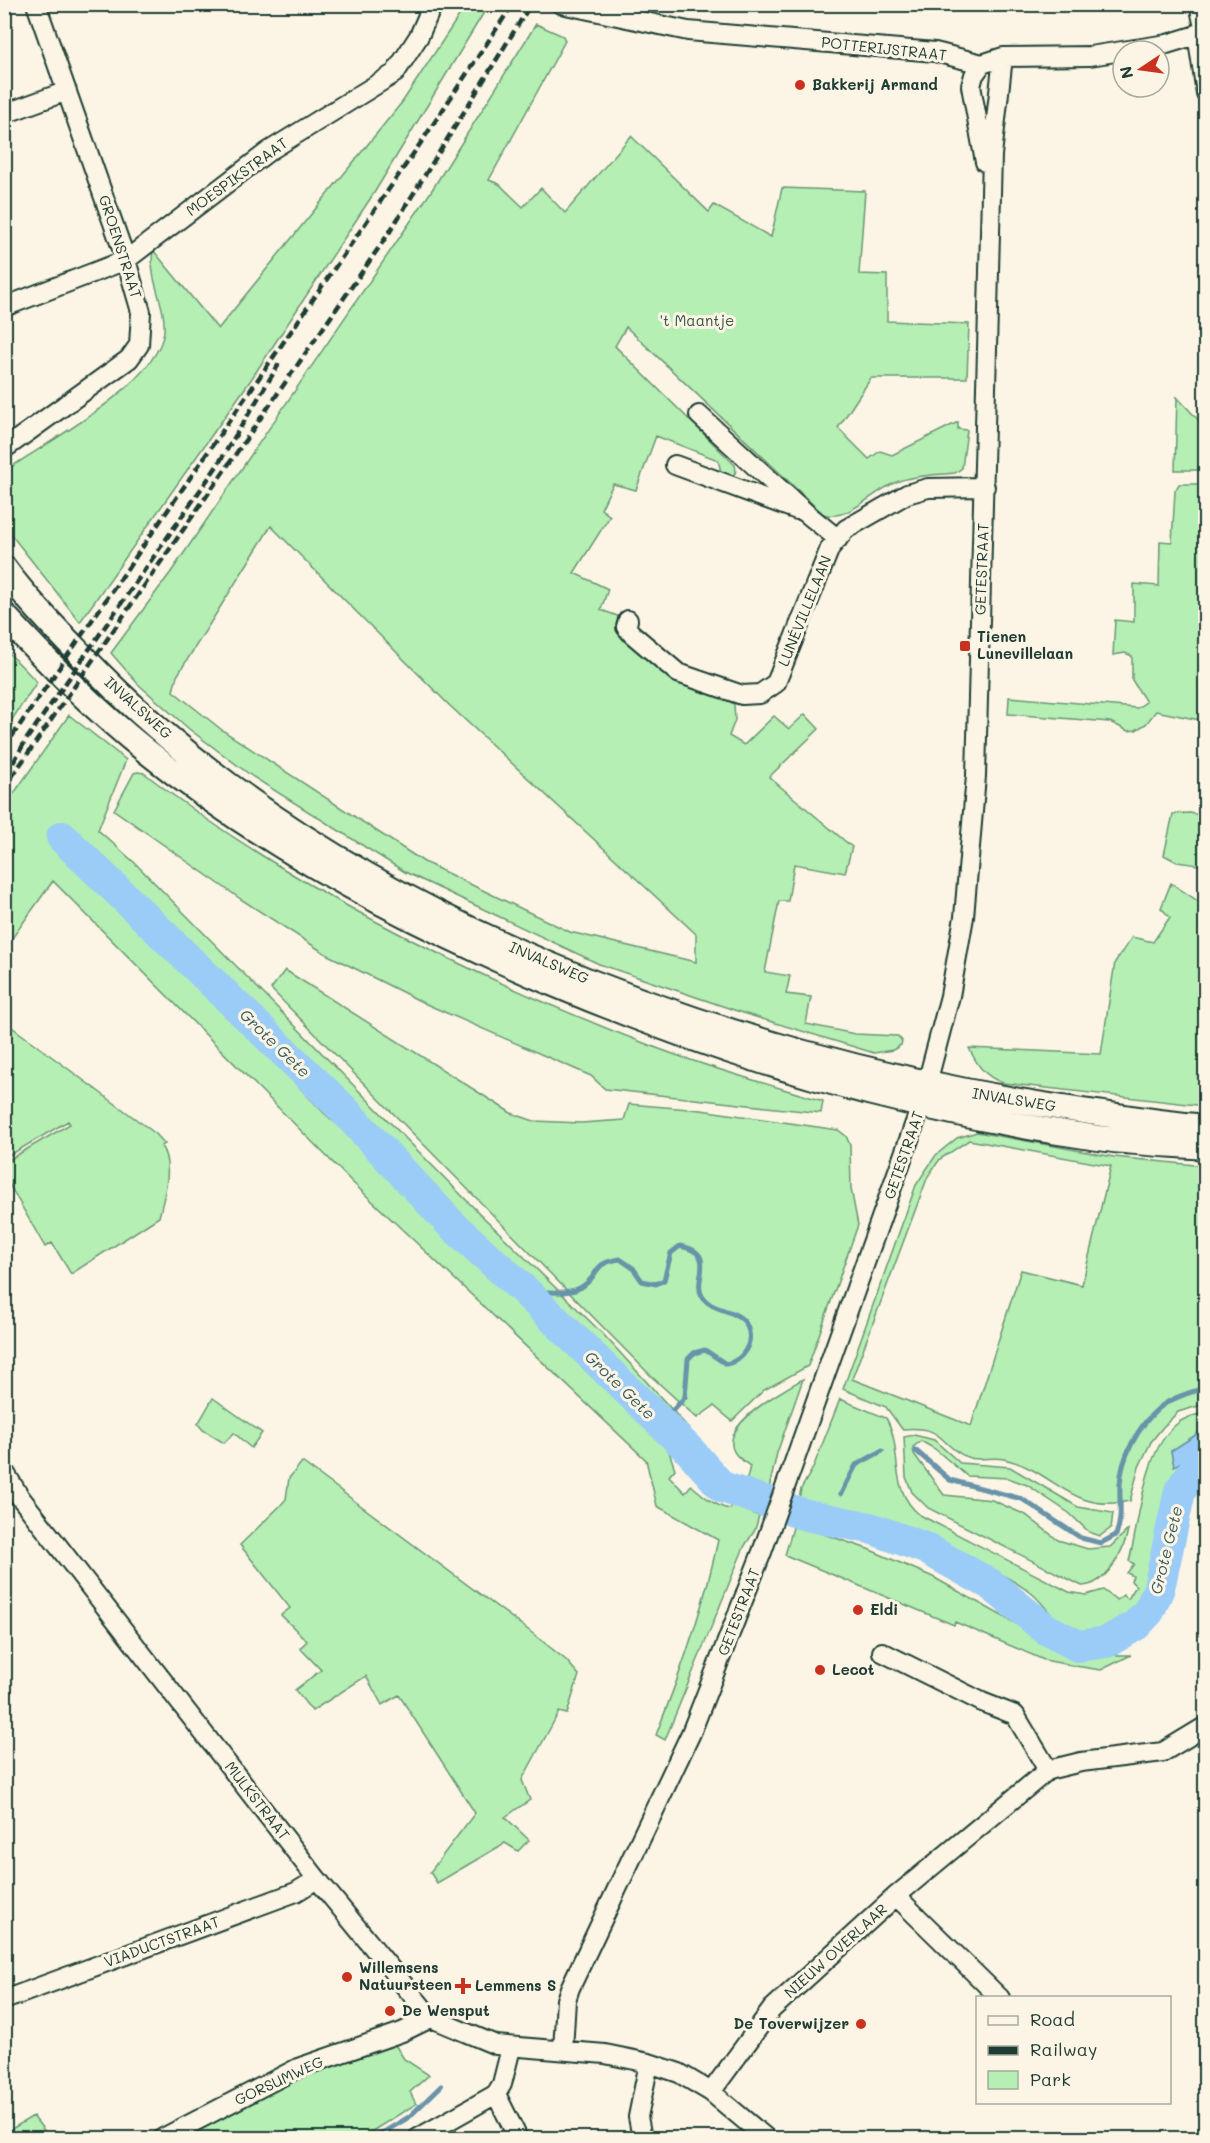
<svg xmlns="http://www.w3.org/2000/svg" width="1210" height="2143" font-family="Mali,sans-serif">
<rect width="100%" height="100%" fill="#fcf5e5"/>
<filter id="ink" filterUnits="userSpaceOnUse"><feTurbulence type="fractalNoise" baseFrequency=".0167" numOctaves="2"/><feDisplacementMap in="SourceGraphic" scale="12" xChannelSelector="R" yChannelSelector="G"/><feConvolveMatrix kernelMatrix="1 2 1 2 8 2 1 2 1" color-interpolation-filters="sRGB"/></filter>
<g filter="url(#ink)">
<path fill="#b5efb3" stroke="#6a9674" stroke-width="1.5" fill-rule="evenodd" d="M466,5L486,9L374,193L250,381L80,622L5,527V471C47,442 158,384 164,331C166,302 148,282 153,250L218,329L403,101Z
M536,24L563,36L565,41L489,180L499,184L523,207L541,188L565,213L631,136L709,212L714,205L771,237L782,188L865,191L859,274L887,275V321L969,324L967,378H871L838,428L869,459L880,451L892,455L958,422V429L967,430L962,468L955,473C937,475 917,475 899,481C876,488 848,523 823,514L626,327L615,346L735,465L736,472L730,478L722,476L718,460L656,436L636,490L613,484L601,509L610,516L574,573L608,589L601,610L626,619L623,631L734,704L735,720L729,736L744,745L774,716L789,729L805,714L819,729L769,777L852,847L845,873L794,864L788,901H779L765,972L790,976L786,994L811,997L806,1024L855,1034L898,1036L902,1041L901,1045L893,1050L874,1053L746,1014L599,964L405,872L253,777L189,729L138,684L111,653L171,572L430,193ZM271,526L449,705L696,934V962L570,932L424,862L222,730L173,691L177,676Z
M1177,397L1205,427V470H1175Z
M1179,484H1205L1206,614L1199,688L1205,690V721L1156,711L1146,724L1136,730L1128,731L1110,722L1008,714L1009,697L1137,708L1146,702L1132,680V656L1125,653L1113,655L1115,620L1134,622V584L1159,586L1160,541L1172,542L1175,491Z
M5,649L37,682L5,730Z
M69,715L126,760L98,830L135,863L478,1212L603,1334L685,1424L678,1432L563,1320L544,1294L296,1055L134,891L79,842L73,832L63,830L57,839L62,850L122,904L324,1113L365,1149L605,1389L666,1443L675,1469L669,1476L685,1493L691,1485C703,1495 714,1506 730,1509L734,1502L756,1509L754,1514L759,1516L755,1530L744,1547L665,1740L656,1735C681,1672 704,1607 718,1540L657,1506L646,1460L352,1182L53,881L5,948V806Z
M138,772L144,773C294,890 477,979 654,1047C709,1068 767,1084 823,1101L821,1113L605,1089L591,1076L426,1004L326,954L242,900L114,810L134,773Z
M1190,813L1205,816V866L1177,862L1164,855L1173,814Z
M1171,883L1205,906V1106L1003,1083C984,1076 977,1065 969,1048L1101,1054L1115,962L1132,937L1153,942L1170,917L1161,908Z
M285,970L511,1113L534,1121L581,1123L624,1120L629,1104L701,1110L838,1130L846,1136L850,1145L851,1189L858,1225L808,1366L764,1390L732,1421L714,1406L697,1418L652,1377L271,989Z
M5,1022L156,1134L165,1144L161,1146C174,1165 164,1197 159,1217L71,1274L52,1243L45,1247L5,1177V1162L70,1124L68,1121L5,1158Z
M977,1132L1114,1157L1205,1166V1404L1178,1412L1163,1427L1151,1442L1139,1467L1130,1501C1069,1514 1056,1471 1004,1459C992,1456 979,1462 967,1457C938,1445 946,1425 902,1429L886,1407L843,1389L916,1185L936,1155L957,1138ZM969,1140L1111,1166L1082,1285L1021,1270L971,1426L852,1379L928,1176L940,1159Z
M803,1379L777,1453L769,1489L764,1487L762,1492L745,1487L750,1466C742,1460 733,1455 732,1445C728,1420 785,1389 803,1379Z
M213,1398L262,1433L251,1448L234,1433L224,1443L203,1430L198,1424Z
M840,1399L886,1418C904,1449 887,1489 920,1515L1069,1592L1086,1595L1103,1590L1117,1600L1123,1595L1128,1599L1136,1586L1131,1581L1133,1576L1127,1573L1134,1564L1129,1561C1140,1521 1143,1449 1178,1423C1185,1417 1195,1415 1204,1413L1205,1429L1171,1451L1174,1465L1185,1460L1188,1463V1467C1156,1489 1166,1528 1159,1559C1152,1587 1135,1625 1105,1634C1094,1638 1080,1634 1070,1629C1052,1621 1045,1603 1030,1592C989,1564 943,1544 897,1523L895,1528L839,1509L813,1512L800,1506L799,1498L801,1489L813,1468Z
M914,1435L934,1440L960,1463L1010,1467L1078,1507L1113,1513L1111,1528L1100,1536L1089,1532L1069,1513L1027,1485L1008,1478L967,1476L935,1449L921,1441L913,1447L914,1454L944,1495L992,1500L1026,1515L1058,1540L1088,1549L1110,1547L1128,1530C1124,1551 1107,1585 1082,1586L928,1508L912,1492L906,1477L904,1437Z
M302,1462L527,1629L566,1660L579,1675L567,1714L559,1712L522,1780L530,1800L505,1817L529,1840L518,1851L505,1843L437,1883L430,1872L475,1813L399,1695L382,1705L366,1676L312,1711L295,1690L321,1670L300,1648L307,1641L281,1615L290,1608L240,1545L280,1506L286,1499L289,1478Z
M794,1524L868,1549L933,1577L1066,1652L1084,1655H1131L1101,1670L1075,1666L1044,1660L955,1622L954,1625L785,1555Z
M392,2040L404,2059L429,2075L410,2092L416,2104L361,2138H182L307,2073Z
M33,2116L50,2138H5V2133Z"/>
<path fill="#9accf7" stroke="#6993a9" stroke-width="1.5" d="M1205,1429V1443L1201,1444L1198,1451L1201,1457L1188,1467V1463L1185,1460L1174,1466L1171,1451Z"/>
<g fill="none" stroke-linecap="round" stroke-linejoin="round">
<path stroke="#6993a9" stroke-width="5" d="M525,1291C541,1291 570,1296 583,1286C602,1273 590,1264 620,1259L633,1268L642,1281L656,1284L664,1280L671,1253L680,1246C719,1253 692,1279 702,1296C712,1313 739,1308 747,1326C755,1343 742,1361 726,1364L705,1350L694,1353L688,1359L685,1397L661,1423
M915,1450L950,1480L1022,1499L1081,1538L1101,1543L1116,1535C1123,1517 1119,1503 1120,1485C1121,1458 1138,1426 1159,1408C1171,1398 1190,1392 1206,1388
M841,1494L856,1465L882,1451
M743,1505L747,1495
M834,1521L836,1510
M374,2138L409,2117L441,2086"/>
<path stroke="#9accf7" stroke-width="32" d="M62,837L343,1109L451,1224L525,1291L691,1452L722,1487L806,1515L870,1528L925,1548L990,1584L1046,1629L1078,1646L1107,1642L1136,1625L1149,1611L1159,1588L1180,1491L1194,1470L1206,1465"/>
<defs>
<path id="minor" d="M561,4L688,31L935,52L982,64L1003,57L1090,56L1167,44L1206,32
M1199,4L1205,32
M1197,34L1206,93
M982,64L974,75L971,86L985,162
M4,114L67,91
M4,307L126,260L269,151L395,73L419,36L433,4
M699,415L806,513L838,539
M4,449L129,359L139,345L141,312L126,260L36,4
M675,465L797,510
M628,620L626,627L632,634L678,673L742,695L760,694L776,683L830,548L846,529L907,494L928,488L985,487
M4,1471L20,1497L317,1879L431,2018L496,2045L605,2054L649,2063L679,2073L711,2092L766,2138
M882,1652L982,1702L1015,1715L1048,1770
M896,1896L1000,1998
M4,2000L296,1892L317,1879
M563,2050L566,2000L570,1988L691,1733L762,1552L921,1106L950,996L964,917L976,776L992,155L1003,57
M711,2092L772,2009L896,1896L1048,1770L1081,1762L1163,1752L1206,1726
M496,2094L518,2138
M163,2138L298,2068L402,2032L431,2018
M418,2138L496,2094L502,2084L511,2048
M642,2138L638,2117L649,2063"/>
<path id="major" d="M4,568C28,601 58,631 86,660C331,915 721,1056 1063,1108C1111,1115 1158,1123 1206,1127
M4,615C48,663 94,709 145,750C266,848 412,924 554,984C729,1058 903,1110 1091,1137C1129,1143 1168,1144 1206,1147"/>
</defs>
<use href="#minor" stroke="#1f3d34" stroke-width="22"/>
<use href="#major" stroke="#1f3d34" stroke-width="28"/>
<use href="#minor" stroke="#fcf5e5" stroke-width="18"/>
<use href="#major" stroke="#fcf5e5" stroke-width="24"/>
<path stroke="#1f3d34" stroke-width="4.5" stroke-dasharray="9 4.5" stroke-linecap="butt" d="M4,748L420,144L513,4
M13,763L26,740L217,466L279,364
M4,788L389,233L531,4"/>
</g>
</g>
<g fill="#c8321e" stroke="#fcf5e5" stroke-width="2">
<circle cx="800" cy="85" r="6"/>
<rect x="959" y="640" width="12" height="12" rx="3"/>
<circle cx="858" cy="1610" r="6"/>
<circle cx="820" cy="1670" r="6"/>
<circle cx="347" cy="1977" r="6"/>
<path d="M460 1977h6v6h6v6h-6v6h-6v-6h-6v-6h6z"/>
<circle cx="390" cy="2011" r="6"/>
<circle cx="861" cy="2024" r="6"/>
</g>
<g text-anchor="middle" stroke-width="6" stroke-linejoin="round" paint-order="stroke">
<g font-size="15" fill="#1f3d34" stroke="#fcf5e5">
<text transform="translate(884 49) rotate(6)" y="5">POTTERIJSTRAAT</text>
<text transform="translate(237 177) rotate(-36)" y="5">MOESPIKSTRAAT</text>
<text transform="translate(120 247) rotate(72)" y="5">GROENSTRAAT</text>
<text transform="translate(982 569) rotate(-88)" y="5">GETESTRAAT</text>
<text transform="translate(805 611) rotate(-68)" y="5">LUNÉVILLELAAN</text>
<text transform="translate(138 708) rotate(42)" y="5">INVALSWEG</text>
<text transform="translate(549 963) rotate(23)" y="5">INVALSWEG</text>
<text transform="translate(1014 1100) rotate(9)" y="5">INVALSWEG</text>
<text transform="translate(904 1155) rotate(-71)" y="5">GETESTRAAT</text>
<text transform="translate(739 1612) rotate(-69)" y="5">GETESTRAAT</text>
<text transform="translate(257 1801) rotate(52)" y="5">MULKSTRAAT</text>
<text transform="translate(162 1942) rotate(-20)" y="5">VIADUCTSTRAAT</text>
<text transform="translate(836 1951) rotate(-42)" y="5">NIEUW OVERLAAR</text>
<text transform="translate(279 2081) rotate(-25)" y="5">GORSUMWEG</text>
</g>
<g font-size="15" font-weight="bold" fill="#1f3d34" stroke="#fcf5e5" text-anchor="start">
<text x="812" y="90">Bakkerij Armand</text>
<text x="977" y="642">Tienen<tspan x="977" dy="17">Lunevillelaan</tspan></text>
<text x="870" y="1615">Eldi</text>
<text x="832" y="1675">Lecot</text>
<text x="359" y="1973">Willemsens<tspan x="359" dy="17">Natuursteen</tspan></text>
<text x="475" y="1991">Lemmens S</text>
<text x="402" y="2016">De Wensput</text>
<text x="849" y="2029" text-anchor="end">De Toverwijzer</text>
</g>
<g font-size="15" fill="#365847" stroke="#fcf5e5">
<text x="697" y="326">'t Maantje</text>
</g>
<g font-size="16" font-style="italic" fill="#385a5b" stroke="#fcf5e5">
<text transform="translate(275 1043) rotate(44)" y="6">Grote Gete</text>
<text transform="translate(620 1385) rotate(44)" y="6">Grote Gete</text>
<text transform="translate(1166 1550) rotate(-76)" y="6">Grote Gete</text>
</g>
</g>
<rect width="1210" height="2143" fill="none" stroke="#fcf5e5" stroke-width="24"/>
<rect x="12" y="12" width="1186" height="2119" fill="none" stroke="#1f3d34" stroke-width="2" filter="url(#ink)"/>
<rect x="976" y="1996" width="195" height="108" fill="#fcf5e5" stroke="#a4ab9e" stroke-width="1.5"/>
<rect x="988" y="2016" width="30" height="9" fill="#fcf5e5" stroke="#a4ab9e" stroke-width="1.5"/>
<text x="1030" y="2026" font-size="18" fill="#1f3d34">Road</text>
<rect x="988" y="2046" width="30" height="9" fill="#1f3d34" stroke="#a4ab9e" stroke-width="1.5"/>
<text x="1030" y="2056" font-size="18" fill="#1f3d34">Railway</text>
<rect x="988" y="2071" width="30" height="18" fill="#b5efb3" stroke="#a4ab9e" stroke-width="1.5"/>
<text x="1030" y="2086" font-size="18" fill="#1f3d34">Park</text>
<g transform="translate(1141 69) rotate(257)"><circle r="28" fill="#fcf5e5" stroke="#a4ab9e" stroke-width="1.5"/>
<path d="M0-4.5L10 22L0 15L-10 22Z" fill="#c8321e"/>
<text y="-9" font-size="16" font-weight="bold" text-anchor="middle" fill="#1f3d34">N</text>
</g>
</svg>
